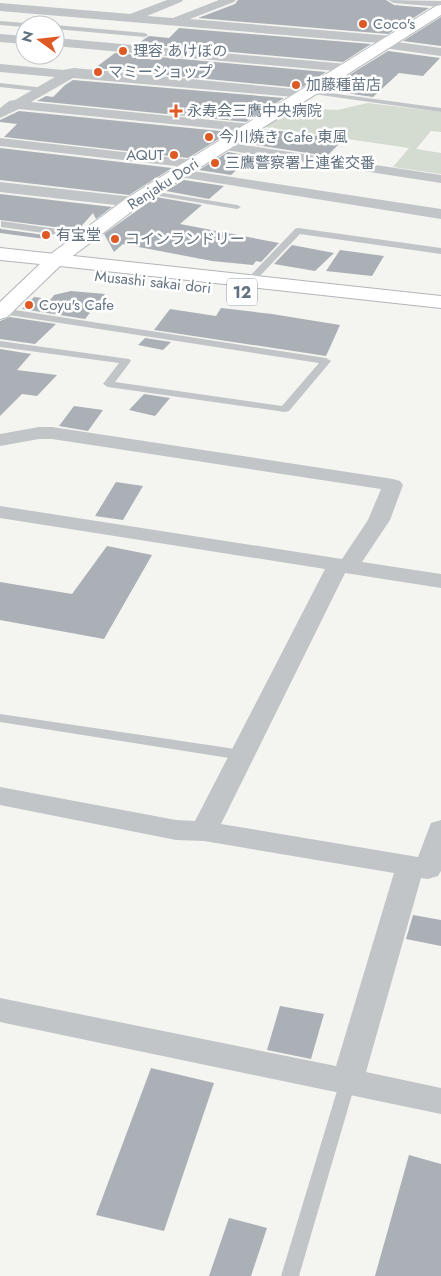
<svg xmlns="http://www.w3.org/2000/svg" width="441" height="1276" font-family="Jost,'Noto Sans JP',sans-serif">
<rect width="100%" height="100%" fill="#f4f4f0"/>
<path fill="#d4dbd1" d="M368,103L441,112V132L431,131L416,149L441,153V174L393,167L409,148L265,127L293,108L337,110Z"/>
<path fill="#aab0b6" d="M238,0H386L394,5L429,8L388,34L198,18L235,4Z
M441,17V46L403,41Z
M179,28L371,44L343,62L133,43L140,42L149,36L169,38Z
M388,51L440,58L423,76L399,73L373,97L325,90Z
M115,53L326,72L301,88L95,68Z
M73,80L284,98L246,122L37,101L46,96L53,97L65,85Z
M19,111L230,132L188,158L4,137L17,124L0,122V120Z
M265,129L317,136L343,140L327,156L242,143Z
M0,148L172,168L129,195L0,180Z
M228,152L252,156L231,175L199,170Z
M184,180L224,186L209,199L166,191Z
M0,194L112,207L96,219L93,213L78,230L0,220Z
M156,197L202,205L180,224L279,243L261,262L256,261L253,265L212,261L123,244L114,252L104,234Z
M0,228L1,229L52,236L45,239L0,233Z
M292,245L334,253L315,271L274,264Z
M340,250L384,256L372,276L326,271Z
M71,291L105,294L85,319L22,309L34,297L51,299L54,295Z
M221,308L272,314L340,325L326,356L154,330L170,309L216,316Z
M10,317L56,324L35,344L0,339V321Z
M145,338L171,342L163,350L138,345Z
M0,349L31,354L17,370L57,375L37,396L22,394L0,416Z
M144,394L170,398L155,416L129,410Z
M74,406L103,410L88,431L59,426Z
M116,482L143,486L123,520L95,516Z
M107,546L152,555L104,639L0,620V582L72,594Z
M413,915L441,920V946L406,939Z
M280,1006L324,1014L311,1059L267,1050Z
M151,1068L214,1083L164,1231L96,1215Z
M409,1155L441,1164V1276H375Z
M229,1218L267,1228L251,1276H209Z"/>
<g fill="none" stroke-linecap="round" stroke-linejoin="round">
<defs>
<path id="secondary" d="M441,5V15L139,206L62,264L55,266L48,264L45,260L48,256L127,198L436,6Z"/>
<path id="primary" d="M0,248L441,296V308L60,266L7,317L0,319V302L40,264L0,260Z"/>
</defs>
<use href="#secondary" stroke="#b4b8bc" stroke-width="2"/>
<use href="#primary" stroke="#b2b6ba" stroke-width="2"/>
<path fill="#c1c5c8" fill-rule="evenodd" d="M0,21L26,23L29,25H25V27L0,25Z
M55,25L145,33L148,35L145,37L55,29Z
M0,83L45,88L48,90L45,92L0,87Z
M308,90L441,108V112L306,93L304,92Z
M145,190L237,205L241,207L237,209L148,194H145Z
M1,221L86,233L90,236L86,239L1,227Z
M298,228L441,248V254L300,234L253,283H247V279L295,229Z
M2,308L326,358L331,361L289,411L285,412L108,387L103,384L119,363L0,347V341L129,359L131,361L115,382L282,406L319,363L2,314L0,313V309Z
M0,714L242,750L247,752L249,755L247,758L242,760L0,722Z
M348,1074L354,1076L356,1081L299,1276H281L340,1081L342,1076Z"/>
<path fill="#c1c5c8" fill-rule="evenodd" d="M167,0H183L181,2L147,16L173,18L219,0H236L234,2L190,19L392,36L396,37L398,40L397,42L441,48V56L384,48L380,47L379,43L0,11V3L130,14Z
M388,0L441,1V7L394,3Z
M0,34L25,36V44L0,42Z
M55,38L347,64L353,68L347,72L55,46Z
M0,64L63,70L74,68L305,90L312,94L305,98L73,78L31,102L251,124L258,128L251,132L19,109L0,118V108L9,101L15,100L55,77L0,72Z
M0,138L193,160L198,161L200,164L198,167L193,168L0,146Z
M224,142L441,175V183L219,149L217,146L219,143Z
M179,169L441,209V219L174,176L172,173L174,170Z
M0,182L133,197L138,199L141,202L138,205L133,207L0,192Z
M39,427H52L393,479L400,481L403,485L390,520L362,562L441,574V588L345,573L221,824L418,857L431,823L441,820V871L438,876L428,879L421,878L366,1072L441,1088V1114L0,1022V998L336,1066L394,873L204,841L176,840L0,805V787L176,820L195,821L325,569L0,518V506L342,559L368,520L381,489L52,439H39L0,446V434Z"/>
<use href="#secondary" fill="#fff" fill-rule="evenodd"/>
<use href="#primary" fill="#fff" fill-rule="evenodd"/>
</g>
<g fill="#df5925" stroke="#fff" stroke-width="2">
<circle cx="363" cy="24" r="5"/>
<circle cx="123" cy="51" r="5"/>
<circle cx="98" cy="72" r="5"/>
<circle cx="296" cy="85" r="5"/>
<path d="M173.5 103.5h5v5h5v5h-5v5h-5v-5h-5v-5h5z"/>
<circle cx="209" cy="137" r="5"/>
<circle cx="174" cy="155" r="5"/>
<circle cx="215" cy="163" r="5"/>
<circle cx="46" cy="235" r="5"/>
<circle cx="115" cy="239" r="5"/>
<circle cx="29" cy="305" r="5"/>
</g>
<g text-anchor="middle" stroke-width="5" stroke-linejoin="round" paint-order="stroke">
<g font-size="15" fill="#637280" stroke="#fff" text-anchor="start">
<text x="373" y="29">Coco's</text>
<text x="133" y="56">理容 あけぼの</text>
<text x="108" y="77">マミーショップ</text>
<text x="306" y="90">加藤種苗店</text>
<text x="187" y="116">永寿会三鷹中央病院</text>
<text x="219" y="142">今川焼き Cafe 東風</text>
<text x="164" y="160" text-anchor="end">AQUT</text>
<text x="225" y="168">三鷹警察署上連雀交番</text>
<text x="56" y="240">有宝堂</text>
<text x="125" y="244">コインランドリー</text>
<text x="39" y="310">Coyu's Cafe</text>
</g>
<g font-size="15" fill="#637280" stroke="#fff">
<text transform="translate(163 184) rotate(-33)" y="5">Renjaku Dori</text>
<text transform="translate(153 282) rotate(6)" y="5">Musashi sakai dori</text>
</g>
<rect fill="#fff" stroke="#929ca6" stroke-width="1" x="227" y="278.5" width="30" height="27" rx="4"/>
<g font-size="16" font-weight="bold" fill="#637280">
<text x="242" y="298">12</text>
</g>
</g>
<g transform="translate(40 40) rotate(285)"><circle r="24" fill="#ffffff" stroke="#c1c7cc"/>
<path d="M0-4L9 19L0 12L-9 19Z" fill="#df5925"/>
<text y="-8" font-size="14" font-weight="bold" text-anchor="middle" fill="#637280">N</text>
</g>
</svg>
